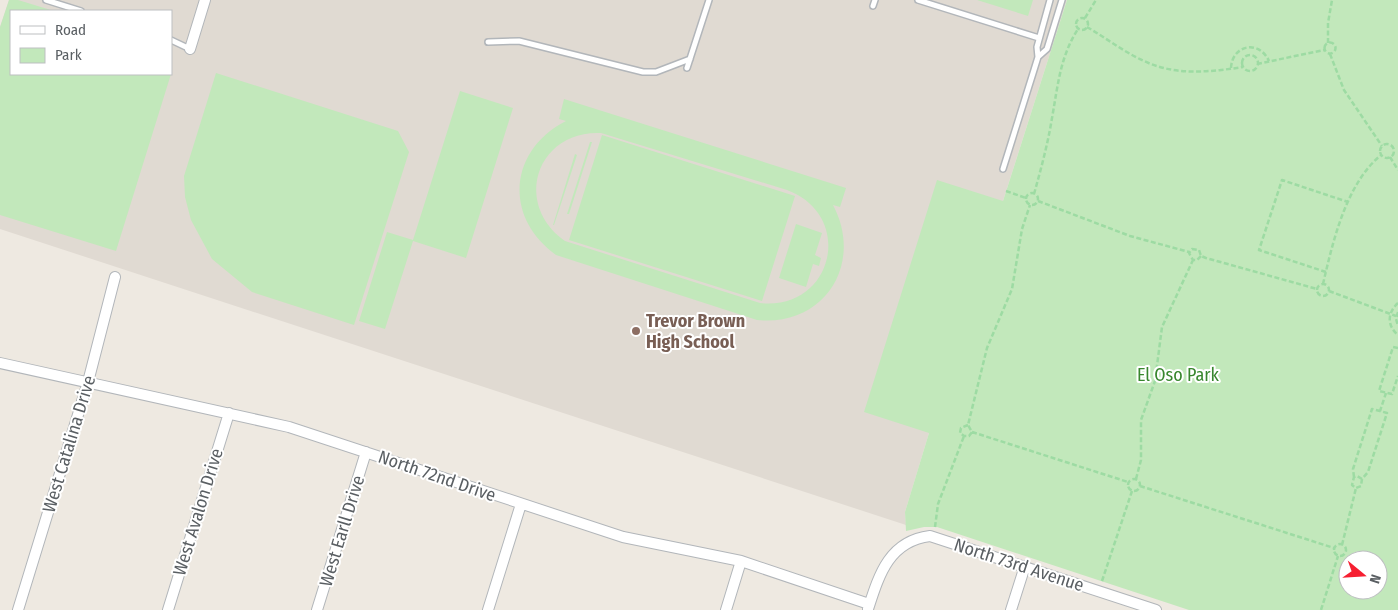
<svg xmlns="http://www.w3.org/2000/svg" width="1398" height="610" font-family="'Fira Sans Condensed',sans-serif">
<rect width="100%" height="100%" fill="#eee9e1"/>
<path fill="#e0dad2" fill-rule="evenodd" d="M9,0H1067L929,433L905,512L906,525L0,229V27ZM11,11H171V74H11Z"/>
<path fill="#c2e8bb" fill-rule="evenodd" d="M9,0H18L54,11H11V74H171L116,251L0,215V27Z
M977,0H1033L1028,16Z
M1067,0H1398V610H1189L937,527H924L906,531L905,512L929,433L864,412L937,180L1003,201ZM1348,560H1378V590H1348Z
M216,73L398,131L409,152L354,325L252,292L212,259L191,220L185,197L184,176Z
M460,91L513,108L466,258L413,241L385,329L359,321L387,232L413,240Z
M564,99L846,188L840,207L833,205C864,263 825,327 757,320L556,255C503,217 509,150 566,121L559,119ZM601,133L787,190C856,216 833,311 760,303L565,241C512,204 537,130 601,133Z
M602,135L795,196L762,301L569,240Z
M590,142H592L569,214H567Z
M575,154L577,155L554,225H553Z
M796,224L822,233L815,255L821,258L819,266L813,264L806,287L779,278Z"/>
<g fill="none" stroke-linecap="round" stroke-linejoin="round">
<defs>
<path id="service" d="M46,0L81,11
M918,0L1039,38
M873,6L875,0
M171,40L190,49
M488,42L519,41L643,72H656L690,59
M1038,57L1047,49L1062,0
M687,68L709,0
M1003,169L1034,70L1038,57L1037,47L1050,0"/>
<path id="minor" d="M190,49L205,0
M0,363L289,427L623,537L741,561L869,604
M868,609C879,575 889,541 930,536L1156,610
M18,610L88,382L115,277
M168,610L229,413
M317,610L366,452
M488,610L521,504
M726,610L741,561
M1011,610L1025,566"/>
</defs>
<use href="#service" stroke="#b2b6ba" stroke-width="8"/>
<use href="#minor" stroke="#b2b6ba" stroke-width="12"/>
<path stroke="#9ddba3" stroke-width="2.5" stroke-dasharray="5 2.5" stroke-linecap="butt" d="M1076 24a6 6 0 1 1 12 0a6 6 0 1 1-12 0Z
M1085,18L1096,0
M1087,27C1106,38 1124,52 1144,61C1175,76 1210,72 1243,67
M1324.5 48a5.5 5.5 0 1 1 11 0a5.5 5.5 0 1 1-11 0Z
M1328,43V23L1332,0
M1330,54L1344,90L1382,146
M1242 63a8 8 0 1 1 16 0a8 8 0 1 1-16 0Z
M1257,64L1324,50
M1231,68C1232,45 1259,39 1269,61
M1380 151a7 7 0 1 1 14 0a7 7 0 1 1-14 0Z
M1390,157L1398,170
M1006,191L1026,198
M1026 199a6 6 0 1 1 12 0a6 6 0 1 1-12 0Z
M1034,194C1041,169 1048,143 1052,118C1058,85 1060,57 1078,29
M1038,201L1130,236L1189,252
M1201,256L1197,260H1193L1189,253L1192,249L1199,250L1201,256L1206,258L1317,289
M1326,272L1259,250L1282,180L1348,202
M1317 290a6 6 0 1 1 12 0a6 6 0 1 1-12 0Z
M1323,284C1333,241 1346,184 1381,155
M1329,291L1396,316
M1398,303C1387,313 1387,326 1398,335
M1398,312L1396,319L1398,326
M1398,348L1393,347L1379,391L1392,394L1398,376
M968,425L961,428L960,433L964,436H969L972,432L968,425L987,348L1012,289L1022,229L1030,205
M972,432L1128,482
M1354,477L1353,469L1372,409L1380,411
M1128 485a6 6 0 1 1 12 0a6 6 0 1 1-12 0Z
M1136,479L1141,460V420L1155,381L1162,327L1193,260
M1362,479L1357,476L1354,477L1352,485L1356,488L1361,486L1362,479L1368,472L1387,413L1380,411L1386,393
M1140,486L1334,548
M935,527L938,504L964,436
M1334 550a6 6 0 1 1 12 0a6 6 0 1 1-12 0Z
M1342,545L1356,488
M1102,581L1132,491
M1321,610L1338,556"/>
<use href="#service" stroke="#fff" stroke-width="5"/>
<use href="#minor" stroke="#fff" stroke-width="10"/>
</g>
<circle fill="#8d6e63" stroke="#fff" stroke-width="2" cx="636" cy="331" r="5"/>
<g text-anchor="middle" stroke-width="4" stroke-linejoin="round" paint-order="stroke">
<g font-size="18" font-weight="bold" fill="#785e54" stroke="#fff" text-anchor="start">
<text x="646" y="327">Trevor Brown<tspan x="646" dy="21">High School</tspan></text>
</g>
<g font-size="18" fill="#38862e" stroke="#fff">
<text x="1178" y="381">El Oso Park</text>
</g>
<g font-size="18" fill="#5a5f63" stroke="#fff">
<text transform="translate(69 444) rotate(-73)" y="6">West Catalina Drive</text>
<text transform="translate(437 476) rotate(19)" y="6">North 72nd Drive</text>
<text transform="translate(198 512) rotate(-73)" y="6">West Avalon Drive</text>
<text transform="translate(342 531) rotate(-73)" y="6">West Earll Drive</text>
<text transform="translate(1019 565) rotate(18)" y="6">North 73rd Avenue</text>
</g>
</g>
<rect x="10" y="10" width="162" height="65" fill="#ffffff" stroke="#bdbfc1"/>
<rect x="20" y="26" width="25" height="8" fill="#ffffff" stroke="#bdbfc1"/>
<text x="55" y="35" font-size="15" fill="#5a5f63">Road</text>
<rect x="20" y="48" width="25" height="15" fill="#c2e8bb" stroke="#bdbfc1"/>
<text x="55" y="60" font-size="15" fill="#5a5f63">Park</text>
<g transform="translate(1363 575) rotate(108)"><circle r="24" fill="#ffffff" stroke="#bdbfc1"/>
<path d="M0-4L9 19L0 12L-9 19Z" fill="#f61f31"/>
<text y="-8" font-size="14" font-weight="bold" text-anchor="middle" fill="#5a5f63">N</text>
</g>
</svg>
